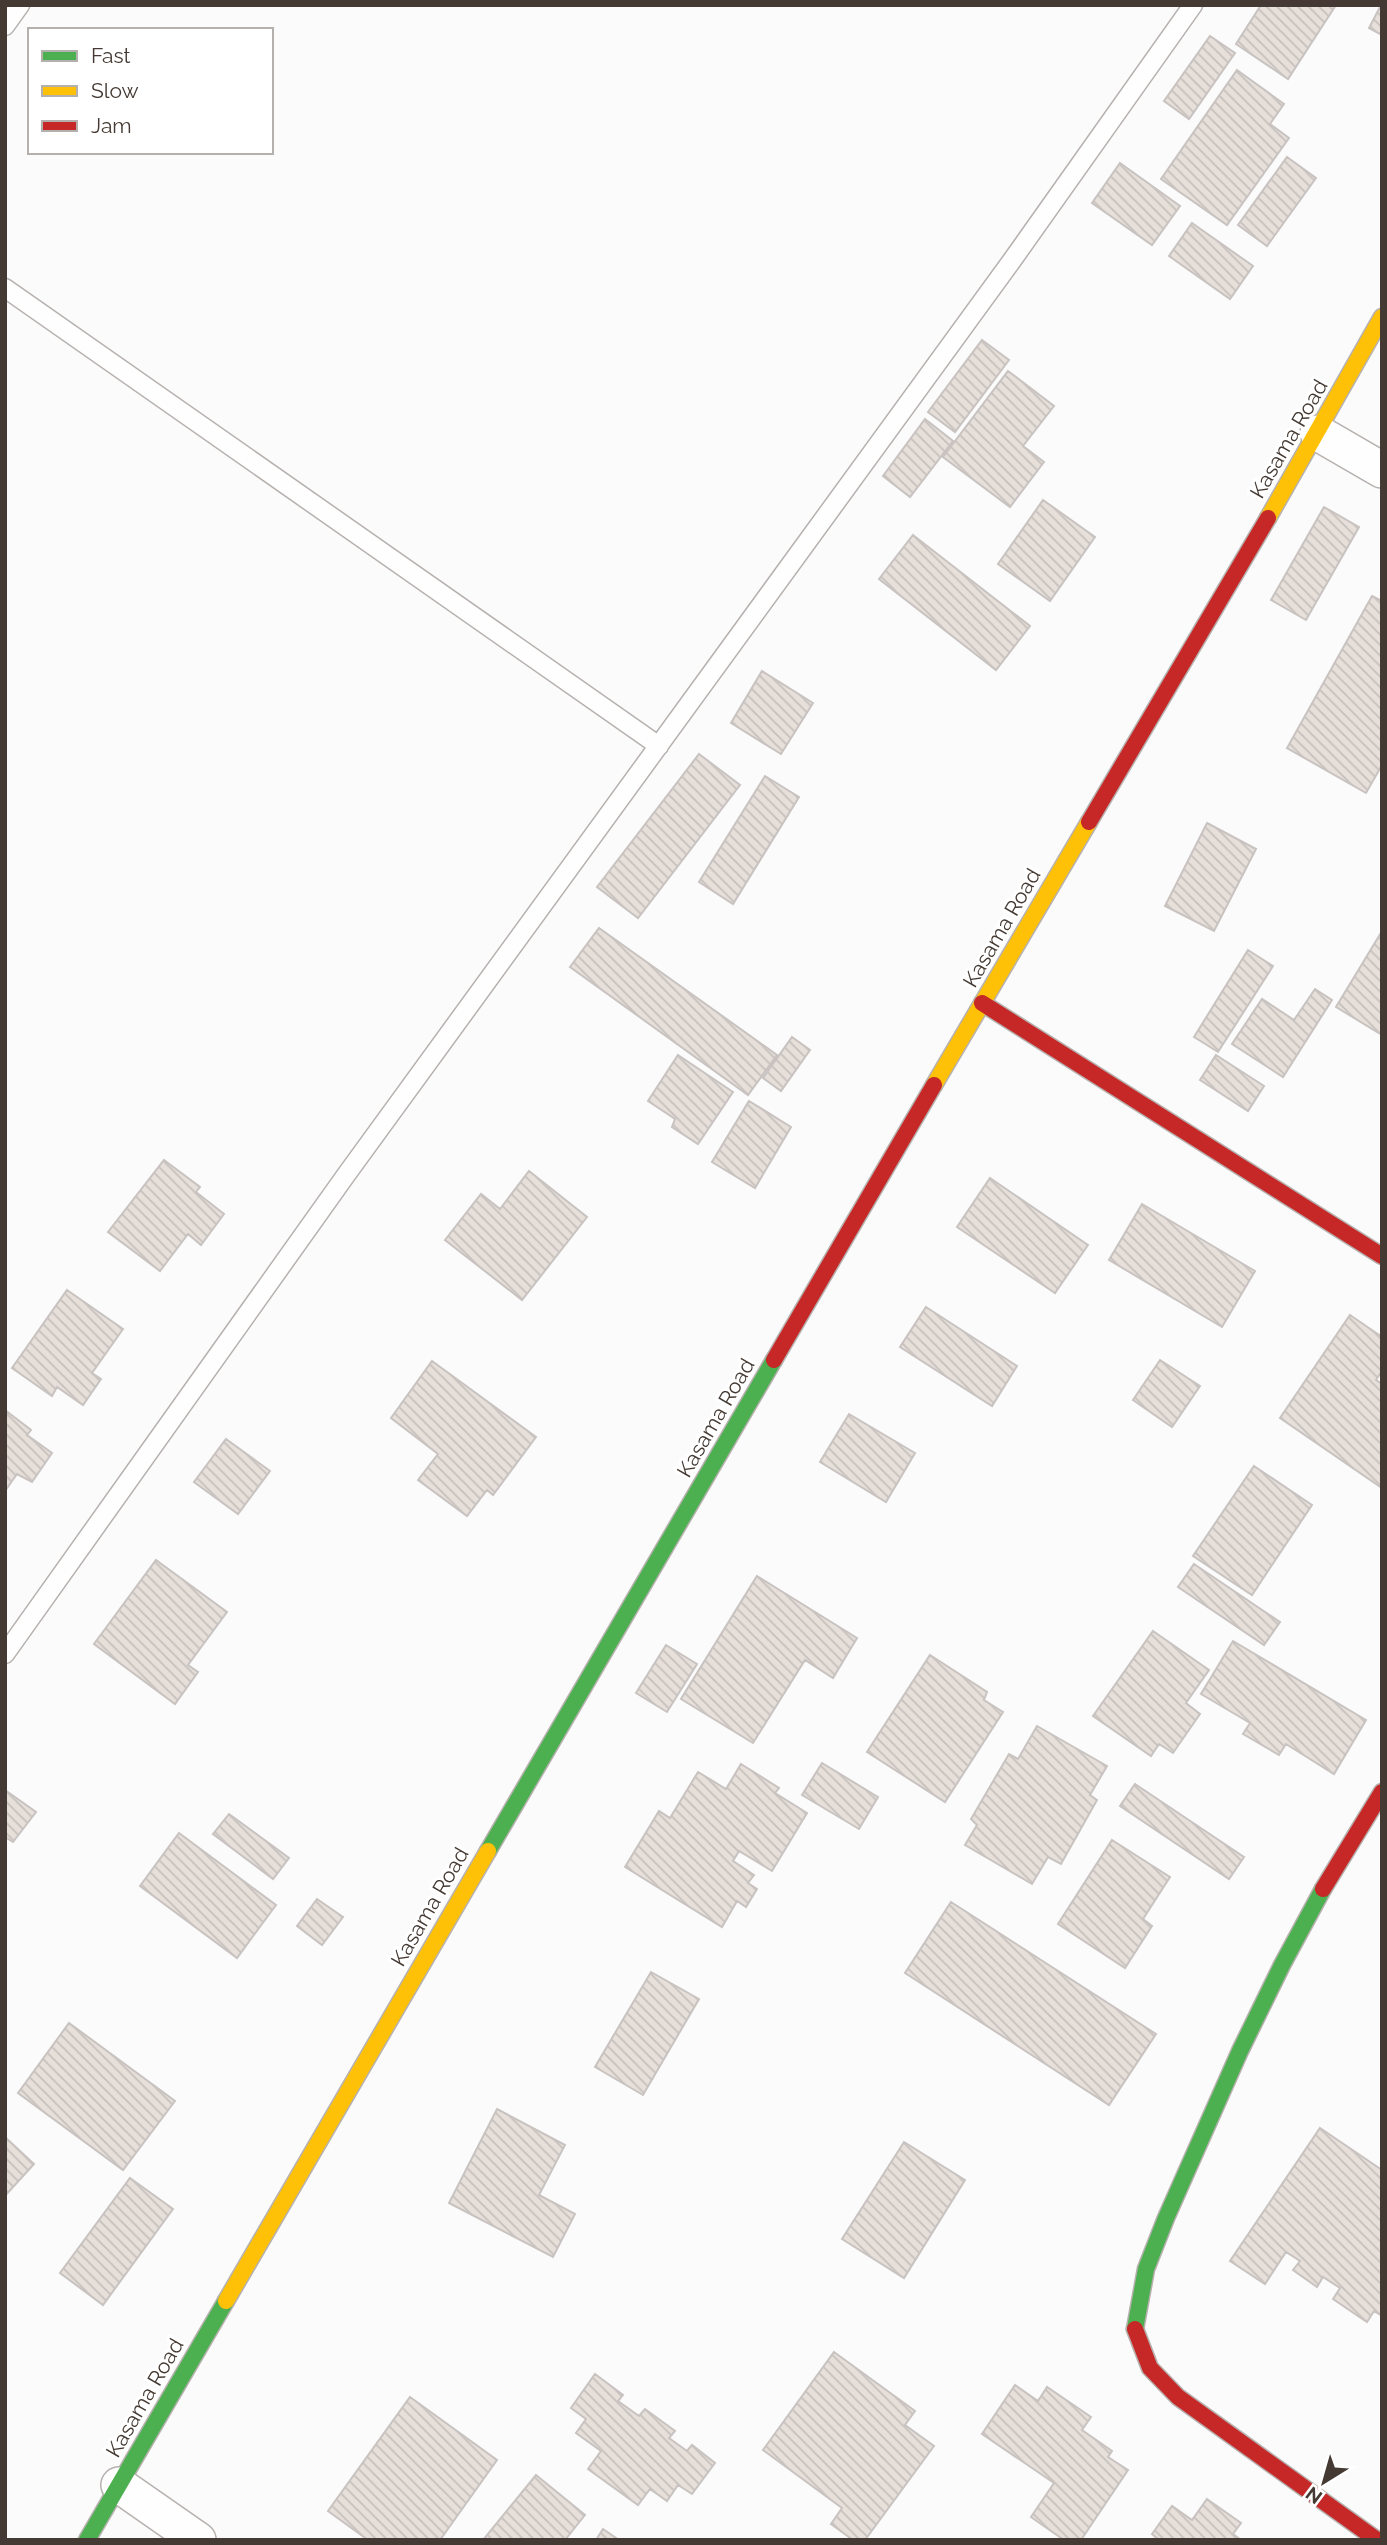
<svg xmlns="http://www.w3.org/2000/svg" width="1387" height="2545" font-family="Raleway,sans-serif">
<defs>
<pattern id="building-back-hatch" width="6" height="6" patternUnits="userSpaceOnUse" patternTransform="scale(1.75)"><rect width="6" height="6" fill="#e6dfda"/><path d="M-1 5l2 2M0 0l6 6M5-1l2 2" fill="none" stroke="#c6c0bc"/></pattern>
</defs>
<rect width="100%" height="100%" fill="#fbfbfb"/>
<path fill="url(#building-back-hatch)" stroke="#c8c3c0" stroke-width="2" d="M1261,5H1336L1288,79L1236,44Z
M1381,5H1382V35L1369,28Z
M1210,36L1235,53L1189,119L1164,101Z
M1237,70L1284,104L1270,124L1289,138L1227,225L1161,179Z
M1287,157L1316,178L1267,246L1238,225Z
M1120,163L1180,206L1152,245L1092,203Z
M1192,223L1253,266L1230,299L1169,256Z
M982,340L1009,360L955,432L928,412Z
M1008,371L1054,406L1023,446L1044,462L1010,507L943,457Z
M925,419L953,441L910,497L883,476Z
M1043,500L1095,537L1050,601L998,564Z
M1324,507L1359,527L1306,620L1271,600Z
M913,535L1030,626L996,670L879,579Z
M1372,596L1382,601V765L1366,793L1287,748Z
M762,671L813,703L781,754L731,723Z
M699,754L740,785L638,918L597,887Z
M765,776L799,797L733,904L699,882Z
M1207,823L1256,849L1214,931L1165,906Z
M599,928L777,1055L748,1095L570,967Z
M1382,931V1035L1336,1007Z
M1248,950L1273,966L1218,1052L1194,1037Z
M1315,989L1332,1000L1283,1077L1232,1044L1262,999L1294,1020Z
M792,1037L810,1050L781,1091L763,1078Z
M678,1055L733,1092L698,1144L672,1127L675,1119L648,1101Z
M1216,1055L1264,1086L1248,1111L1200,1080Z
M749,1101L791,1127L755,1188L712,1162Z
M164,1160L200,1187L196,1192L224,1214L201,1245L188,1234L160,1271L108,1232Z
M529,1171L587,1217L522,1300L445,1240L481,1194L500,1209Z
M990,1178L1088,1245L1055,1293L957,1227Z
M1142,1204L1255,1271L1222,1327L1109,1260Z
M67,1290L123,1329L92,1373L101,1379L83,1405L57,1387L52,1396L12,1368Z
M926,1307L1017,1366L992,1406L900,1347Z
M1350,1315L1382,1337V1371L1376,1380L1382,1384V1488L1280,1418Z
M1160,1360L1200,1386L1172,1427L1133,1400Z
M432,1361L536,1437L493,1495L487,1490L467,1516L418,1480L438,1454L391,1418Z
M5,1410L31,1430L27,1435L52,1453L32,1482L17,1474L5,1491Z
M849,1414L915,1453L886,1502L820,1462Z
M226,1439L270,1471L238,1514L194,1482Z
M1254,1466L1312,1505L1252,1595L1193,1556Z
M156,1560L227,1612L188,1665L198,1672L175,1704L94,1644Z
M1194,1564L1280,1622L1264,1645L1178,1587Z
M757,1576L857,1638L833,1678L805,1660L753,1743L681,1699Z
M1153,1631L1209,1670L1186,1703L1200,1714L1173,1753L1159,1744L1151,1756L1093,1716Z
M1233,1641L1366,1720L1334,1774L1286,1744L1279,1755L1243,1734L1250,1723L1201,1694Z
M666,1645L697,1664L667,1712L636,1693Z
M930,1655L987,1692L984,1700L1003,1712L945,1802L867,1752Z
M1037,1726L1107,1766L1090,1795L1097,1800L1061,1864L1048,1857L1032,1884L965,1845L977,1825L971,1819L1009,1754L1018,1759Z
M822,1763L878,1797L859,1829L802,1795Z
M741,1764L779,1788L775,1793L807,1813L772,1871L739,1851L733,1861L754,1875L748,1883L757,1889L746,1907L737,1901L722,1927L625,1867L659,1811L670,1818L698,1772L726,1789Z
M1135,1784L1244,1857L1229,1879L1120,1806Z
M5,1790L36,1812L13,1842L5,1837Z
M229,1814L289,1858L273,1879L213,1834Z
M179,1833L276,1905L237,1958L140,1886Z
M1112,1840L1170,1877L1143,1919L1152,1926L1125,1968L1058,1924Z
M317,1899L343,1917L322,1945L297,1926Z
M951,1902L1156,2034L1109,2105L905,1973Z
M651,1972L699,1999L643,2095L595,2067Z
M69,2023L175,2101L123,2170L18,2093Z
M497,2109L565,2145L539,2195L575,2214L553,2257L449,2203Z
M1320,2128L1382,2170V2316L1374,2311L1367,2322L1333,2299L1340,2288L1323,2277L1317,2287L1293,2270L1300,2261L1286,2252L1265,2284L1230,2261Z
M5,2137L34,2164L5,2196Z
M904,2142L965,2180L904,2278L842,2239Z
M130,2178L173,2209L103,2305L60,2273Z
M834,2352L915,2411L905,2425L934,2446L865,2540H853L831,2524L842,2508L763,2450Z
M595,2374L623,2395L618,2401L639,2416L645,2409L675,2431L669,2438L687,2451L692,2445L715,2463L692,2494L678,2485L667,2501L650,2489L638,2505L588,2469L601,2451L576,2433L586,2419L571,2408Z
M1015,2385L1038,2401L1047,2387L1091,2417L1082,2430L1112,2451L1108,2457L1128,2470L1081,2540H1064L1031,2517L1054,2483L982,2434Z
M410,2397L497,2460L440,2540H368L328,2511Z
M536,2475L585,2515L565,2540H483Z
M1207,2499L1241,2523L1233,2534L1241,2540H1159L1152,2534L1172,2506L1192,2520Z
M603,2529L619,2540H596Z"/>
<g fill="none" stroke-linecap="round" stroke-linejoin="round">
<defs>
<path id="lane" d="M5,26L20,5
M5,288L659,746
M5,1654L346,1175L1013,259L1193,5"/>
<path id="street" d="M1318,433L1382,470
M119,2485L198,2540"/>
<path id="fast" d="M488,1851L774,1360
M1135,2329L1146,2269L1166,2218L1240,2051L1282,1965L1323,1889
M87,2540L226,2301"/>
<path id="slow" d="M1268,518L1382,317
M934,1085L1089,822
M226,2301L488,1851"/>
<path id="jam" d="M1089,822L1268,518
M982,1003L1382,1256
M774,1360L934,1085
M1323,1889L1382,1792
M1135,2329L1150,2368L1178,2397L1377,2540"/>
</defs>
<use href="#lane" stroke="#b6b1ae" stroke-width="21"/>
<use href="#street" stroke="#b6b1ae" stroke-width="38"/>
<use href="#fast" stroke="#b6b1ae" stroke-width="19"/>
<use href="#slow" stroke="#b6b1ae" stroke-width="19"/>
<use href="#jam" stroke="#b6b1ae" stroke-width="19"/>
<use href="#lane" stroke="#fefefe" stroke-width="18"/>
<use href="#street" stroke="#fefefe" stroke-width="35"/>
<use href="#fast" stroke="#4caf50" stroke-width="16"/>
<use href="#slow" stroke="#ffc107" stroke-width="16"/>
<use href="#jam" stroke="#c62828" stroke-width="16"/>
</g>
<g text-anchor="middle" stroke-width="6" stroke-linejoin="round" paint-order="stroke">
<g font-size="21" fill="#443a33" stroke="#fff">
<text transform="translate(1289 439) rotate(-60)" y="7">Kasama Road</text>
<text transform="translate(1002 928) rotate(-60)" y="7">Kasama Road</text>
<text transform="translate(716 1418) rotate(-60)" y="7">Kasama Road</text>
<text transform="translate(430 1907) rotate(-60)" y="7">Kasama Road</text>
<text transform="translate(145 2398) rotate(-60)" y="7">Kasama Road</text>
</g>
</g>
<rect width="1387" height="2545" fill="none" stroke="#443a33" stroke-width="14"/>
<rect x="28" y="28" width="245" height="126" fill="#ffffff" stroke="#b4b0ad" stroke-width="2"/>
<rect x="42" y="51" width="35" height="10" fill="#4caf50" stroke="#b4b0ad" stroke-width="2"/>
<text x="91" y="63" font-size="21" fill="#443a33">Fast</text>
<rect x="42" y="86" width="35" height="10" fill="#ffc107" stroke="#b4b0ad" stroke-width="2"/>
<text x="91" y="98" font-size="21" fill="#443a33">Slow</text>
<rect x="42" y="121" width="35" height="10" fill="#c62828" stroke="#b4b0ad" stroke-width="2"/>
<text x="91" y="133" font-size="21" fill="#443a33">Jam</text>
<g transform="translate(1324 2482) rotate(217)" stroke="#ffffff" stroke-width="5" paint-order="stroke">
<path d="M0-5L12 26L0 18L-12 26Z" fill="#443a33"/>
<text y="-10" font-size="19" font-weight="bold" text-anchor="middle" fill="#443a33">N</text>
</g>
</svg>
